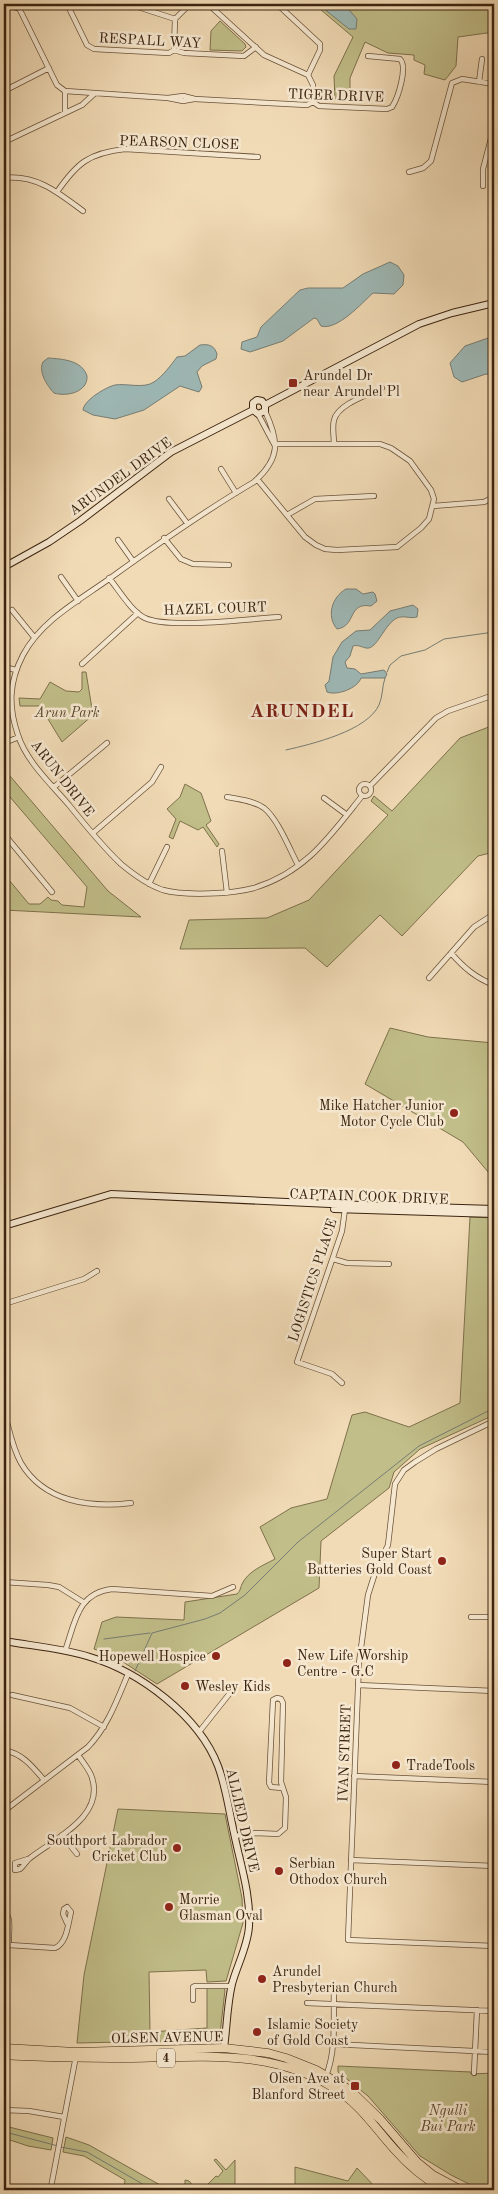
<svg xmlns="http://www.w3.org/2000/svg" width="498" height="2194" font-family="'Old Standard TT',serif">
<rect width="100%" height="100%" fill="#f1dbb6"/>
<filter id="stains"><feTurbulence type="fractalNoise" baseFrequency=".004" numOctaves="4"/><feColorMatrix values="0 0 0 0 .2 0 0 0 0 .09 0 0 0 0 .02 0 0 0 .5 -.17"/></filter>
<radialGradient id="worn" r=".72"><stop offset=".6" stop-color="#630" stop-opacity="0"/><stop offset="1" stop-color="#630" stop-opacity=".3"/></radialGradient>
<path fill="#c1be89" stroke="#7e714c" d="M314,4H494V32L458,37L456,66L445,80L424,74L425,65L414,60V55L388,53L365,42L350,78V98L335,99L334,76L353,37Z
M220,21L245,44L246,47L242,51L210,50L211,31Z
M82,672H86L93,715L62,742L40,706H20L19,698L40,699L50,682L66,691L79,692L82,689Z
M494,725V852L478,856L402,936L380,915L327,967L305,948L180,949L189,920L267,918L309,900L388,815L371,801L374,796L392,811L460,738Z
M4,769L108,891L141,917L4,910V874L29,904H40L48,897L51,900L58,901L62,905L84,907L87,887L4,790Z
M185,784L201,793L211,821L206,825L219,844L217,847L203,827L198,830L180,821L173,839L169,837L176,819L167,809L180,797Z
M390,1028L428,1037L494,1043V1179L463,1142L365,1084Z
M470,1217L494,1218V1415L420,1449L394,1472L389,1488L321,1541L319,1588L157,1684L117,1658L94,1649L102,1622L116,1617L184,1620L185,1602L237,1594C241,1590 240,1588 242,1584C248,1571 264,1565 275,1559L260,1527L291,1508L327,1499L352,1415L365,1412L409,1427L460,1403Z
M118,1809L225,1814L242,1898L243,1923L226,1981L207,1982L206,1970L149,1972L150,2032L207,2028V1988H223L225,1990L220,2034L214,2040L77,2043L84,1975Z
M338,2066L471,2072V2074L494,2073V2190L473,2186L451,2175L420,2156L368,2096L338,2072Z
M5,2126L53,2138L51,2150L28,2146L4,2138Z
M66,2137L89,2145L169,2190H124L125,2180L84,2156L63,2152Z
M216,2159L226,2170L235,2160V2188L242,2190H177L185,2184V2180L189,2181L196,2189L203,2185H207L216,2176L218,2177L223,2171L214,2160Z
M295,2167L348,2181L357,2168L378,2190H295Z"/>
<path fill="#9eb9b7" stroke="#777d74" d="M318,4H344L357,19L356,29H349Z
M390,262L398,266L404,275L403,285L394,294L373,293C362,303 337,331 321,326L317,319L314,318L283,341L250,352L241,349L242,342L257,337L261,327L300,290L308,288H343L363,274Z
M494,336V375L486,374L462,382L454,377L450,363L465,346Z
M200,345C209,344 214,345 217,354L216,359L202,366L197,372L202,387L199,392L180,386L144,410L115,419L93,415L83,410C84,400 106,387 115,385C126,383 144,389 154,382C163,376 171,365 177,357L185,356Z
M48,358C62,359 82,360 87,376C88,392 67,397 54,393C47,386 38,371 43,362Z
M346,589H356L363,594L373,592L375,594L377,601L371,606C347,602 357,626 337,629C326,616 332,597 346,589Z
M413,605L418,609L417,617C410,619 404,615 397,618C385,624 378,646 369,648C364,649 359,644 353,646L350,656L345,662L347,668L355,669L361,674L384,670L387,674L385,678H361C358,688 337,696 327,692L325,685L329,681L333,657L342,642L356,631L370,630L390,611Z"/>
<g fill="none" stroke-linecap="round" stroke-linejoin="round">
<path stroke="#777d74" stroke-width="1" d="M387,672L390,665L401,656L425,650L444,639L494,632
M286,750C312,744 367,731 379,705C383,696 382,686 385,678
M104,1639L150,1633
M135,1671L152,1633L205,1619L220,1613L245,1595L298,1542L419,1446L494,1408
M5,2132L58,2146
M61,2147L87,2152L153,2190"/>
<defs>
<path id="street" d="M11,4L16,8L22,4
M67,4L87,45L94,49L169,53L174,50L184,53L244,56L256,47
M129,4L175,19
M208,4L264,55L308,75L313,85V102
M277,4L320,44V50L308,75
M4,6L11,4
M19,8L57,85L65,91L168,98L183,101L194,99
M174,50L175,19L190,4
M479,82L482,59
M4,91L49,68
M65,91V113
M168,98L183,96L195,99L307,105L313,102L319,106L387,109L392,107C398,98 408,67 400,59L368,56
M4,142L82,105L94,94
M409,172L423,168L431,161L452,83L462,79L494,84
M4,178C36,174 59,193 83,211
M483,186V169L494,127
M57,192C77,163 89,153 125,149L258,157
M265,411C279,441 281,458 254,482C203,512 156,545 109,579C78,601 41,621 23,655C9,682 8,706 18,735C26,761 51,784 69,805C85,825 102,846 121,864C133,874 148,885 163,890C185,896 232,894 254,888C306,872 330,836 362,796
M258,414L274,444
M334,444C334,437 332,427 334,420C338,404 368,395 382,388
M221,469L236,493
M257,479L305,537L316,545L325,549L337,550L397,547L421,528L429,519L434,499L431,490L410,461L391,448L380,444H274
M169,499L187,523
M433,506L484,502L494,497
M287,515L315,499L374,496
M164,538L181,559L193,564L229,565
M118,540L133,561
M61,577L78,601
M109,578C119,590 131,611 145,618C168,629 250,619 279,617
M12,610L34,637
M82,664L138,613
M4,667L16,670
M4,743L19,737
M359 790a6 6 0 1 1 12 0a6 6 0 1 1-12 0Z
M370,786L436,718L448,711L494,695
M54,787L107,743
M227,797C239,799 254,801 264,808C278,819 290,850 298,865
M324,798L347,815
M93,833L152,782L161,767
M4,834L52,892
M222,851L227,893
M149,884L167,847
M451,953C464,968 476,978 494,985
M429,978L474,927L494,914
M333,1259L347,1263L389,1264
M4,1304L84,1279L97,1271
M342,1383L332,1374L297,1362L342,1231L345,1209
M4,1411C9,1428 12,1447 21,1463C44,1502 90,1508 131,1503
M494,1421L436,1449L415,1462L404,1470L395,1484L388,1545L376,1570L368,1595L359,1663L348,1940L494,1946
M4,1582L48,1585L59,1587L83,1602
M471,1617H494
M65,1651C75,1623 77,1593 112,1589L212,1596L233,1587
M358,1685L494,1691
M12,1695L70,1708L104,1727
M199,1732L234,1688
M4,1750C23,1754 32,1766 44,1780
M354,1776L494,1782
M4,1811L88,1747C108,1726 117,1700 128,1674
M62,1835L77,1854
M235,1836L256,1833L278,1834L285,1828L286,1797L281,1782L283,1703L281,1699L277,1698L273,1700L269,1783L271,1787L282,1788
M28,1859L15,1863V1870L20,1869C24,1866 26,1861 30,1858C56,1838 107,1815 91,1775C88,1768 82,1761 78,1755
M351,1860L494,1866
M4,1918L8,1917C11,1922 8,1937 9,1945
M4,1926L7,1933
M4,1947L9,1945L55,1948C67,1943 68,1924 71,1912L67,1907L64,1909L63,1914L67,1923
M193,2000V1987L195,1986H232
M307,2003L494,2011
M332,2044L494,2052
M474,2073L477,2010
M326,2076C337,2049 333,2015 334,1986
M4,2110L29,2111L64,2117
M51,2187L76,2056"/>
<path id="secondary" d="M265,405L419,324L452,313L494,303
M253,410V403L257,400L262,401L265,405
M253,410L258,414L265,411V405
M4,567L49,542L80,521L171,452L253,410
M334,1209L494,1214
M4,1226L111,1194L330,1204L494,1209
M4,1641C32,1646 62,1648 90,1657C140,1672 199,1716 218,1766C226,1787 229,1811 234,1833C240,1863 251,1895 249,1926C248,1946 237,1965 232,1984C227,2005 227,2027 224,2048"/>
<path id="primary" d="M4,2048L76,2052L224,2048L268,2053L286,2058L316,2070L350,2090L380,2119L417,2162L433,2175L461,2190
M4,2055C47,2058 89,2058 132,2058C202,2057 272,2049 334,2088C360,2104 375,2128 395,2150C409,2166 425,2179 444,2190"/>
</defs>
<use href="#street" stroke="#69523a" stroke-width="6"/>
<use href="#secondary" stroke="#3c2410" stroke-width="8"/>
<use href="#primary" stroke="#3c2410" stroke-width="9"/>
<use href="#street" stroke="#f6e8d0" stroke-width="4.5"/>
<use href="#secondary" stroke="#f6e8d0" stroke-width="6"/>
<use href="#primary" stroke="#f1dbb6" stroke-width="8"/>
</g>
<g fill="#8f2418" stroke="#f6e8d0" stroke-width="2">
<rect x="288" y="378" width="10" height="10" rx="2.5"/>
<circle cx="454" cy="1113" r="5"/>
<circle cx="442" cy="1561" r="5"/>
<circle cx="216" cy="1656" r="5"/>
<circle cx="287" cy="1663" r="5"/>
<circle cx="185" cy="1686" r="5"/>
<circle cx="396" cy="1765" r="5"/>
<circle cx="177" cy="1848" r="5"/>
<circle cx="279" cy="1871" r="5"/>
<circle cx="169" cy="1907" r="5"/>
<circle cx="262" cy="1979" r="5"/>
<circle cx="257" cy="2032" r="5"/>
<rect x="350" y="2081" width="10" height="10" rx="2.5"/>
</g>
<g text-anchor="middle" stroke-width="5" stroke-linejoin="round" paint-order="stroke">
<rect fill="#f6e8d0" stroke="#745f4a" stroke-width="1" x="157" y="2048.5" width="18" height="19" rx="4"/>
<g font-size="12" font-weight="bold" fill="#3c2410">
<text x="166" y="2062">4</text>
</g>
<g font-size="14" fill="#3c2410" stroke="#f6e8d0">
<text transform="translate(150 40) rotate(3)" y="5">RESPALL WAY</text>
<text transform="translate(336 95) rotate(2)" y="5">TIGER DRIVE</text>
<text transform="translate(179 142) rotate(2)" y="5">PEARSON CLOSE</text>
<text transform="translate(120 476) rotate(-36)" y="5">ARUNDEL DRIVE</text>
<text transform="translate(215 608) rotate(-2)" y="5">HAZEL COURT</text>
<text transform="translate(63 778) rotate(52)" y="5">ARUN DRIVE</text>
<text transform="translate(369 1196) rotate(2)" y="5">CAPTAIN COOK DRIVE</text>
<text transform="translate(312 1280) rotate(-72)" y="5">LOGISTICS PLACE</text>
<text transform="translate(344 1753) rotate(-88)" y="5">IVAN STREET</text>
<text transform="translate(243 1820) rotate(77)" y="5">ALLIED DRIVE</text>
<text transform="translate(167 2037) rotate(-1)" y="5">OLSEN AVENUE</text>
</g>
<g font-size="14" fill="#3c2410" stroke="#f6e8d0" text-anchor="start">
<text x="303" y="380">Arundel Dr<tspan x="303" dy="16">near Arundel Pl</tspan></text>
<text x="444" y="1110" text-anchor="end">Mike Hatcher Junior<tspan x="444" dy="16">Motor Cycle Club</tspan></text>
<text x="432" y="1558" text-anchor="end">Super Start<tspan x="432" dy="16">Batteries Gold Coast</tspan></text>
<text x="297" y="1660">New Life Worship<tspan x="297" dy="16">Centre - G.C</tspan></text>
<text x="206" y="1661" text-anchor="end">Hopewell Hospice</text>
<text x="195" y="1691">Wesley Kids</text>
<text x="406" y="1770">TradeTools</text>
<text x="167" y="1845" text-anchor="end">Southport Labrador<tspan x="167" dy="16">Cricket Club</tspan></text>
<text x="289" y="1868">Serbian<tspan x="289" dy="16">Othodox Church</tspan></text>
<text x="179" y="1904">Morrie<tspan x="179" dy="16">Glasman Oval</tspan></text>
<text x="272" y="1976">Arundel<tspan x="272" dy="16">Presbyterian Church</tspan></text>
<text x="267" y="2029">Islamic Society<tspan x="267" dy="16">of Gold Coast</tspan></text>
<text x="345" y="2083" text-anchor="end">Olsen Ave at<tspan x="345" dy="16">Blanford Street</tspan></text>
</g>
<g font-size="14" font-style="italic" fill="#5d4a2e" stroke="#f6e8d0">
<text x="67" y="717">Arun Park</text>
<text x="448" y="2115">Ngulli<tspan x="448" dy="16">Bui Park</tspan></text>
</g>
<g font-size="19" font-weight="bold" letter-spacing="1" fill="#7a1f14" stroke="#f6e8d0">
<text x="302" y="717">ARUNDEL</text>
</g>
</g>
<rect width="498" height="2194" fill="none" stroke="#f1dbb6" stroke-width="20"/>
<rect x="5" y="5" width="488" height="2184" fill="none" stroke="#3c2410" stroke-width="2.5"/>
<rect x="10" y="10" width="478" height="2174" fill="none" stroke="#3c2410"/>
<rect width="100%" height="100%" filter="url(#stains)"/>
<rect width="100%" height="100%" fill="url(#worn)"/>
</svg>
